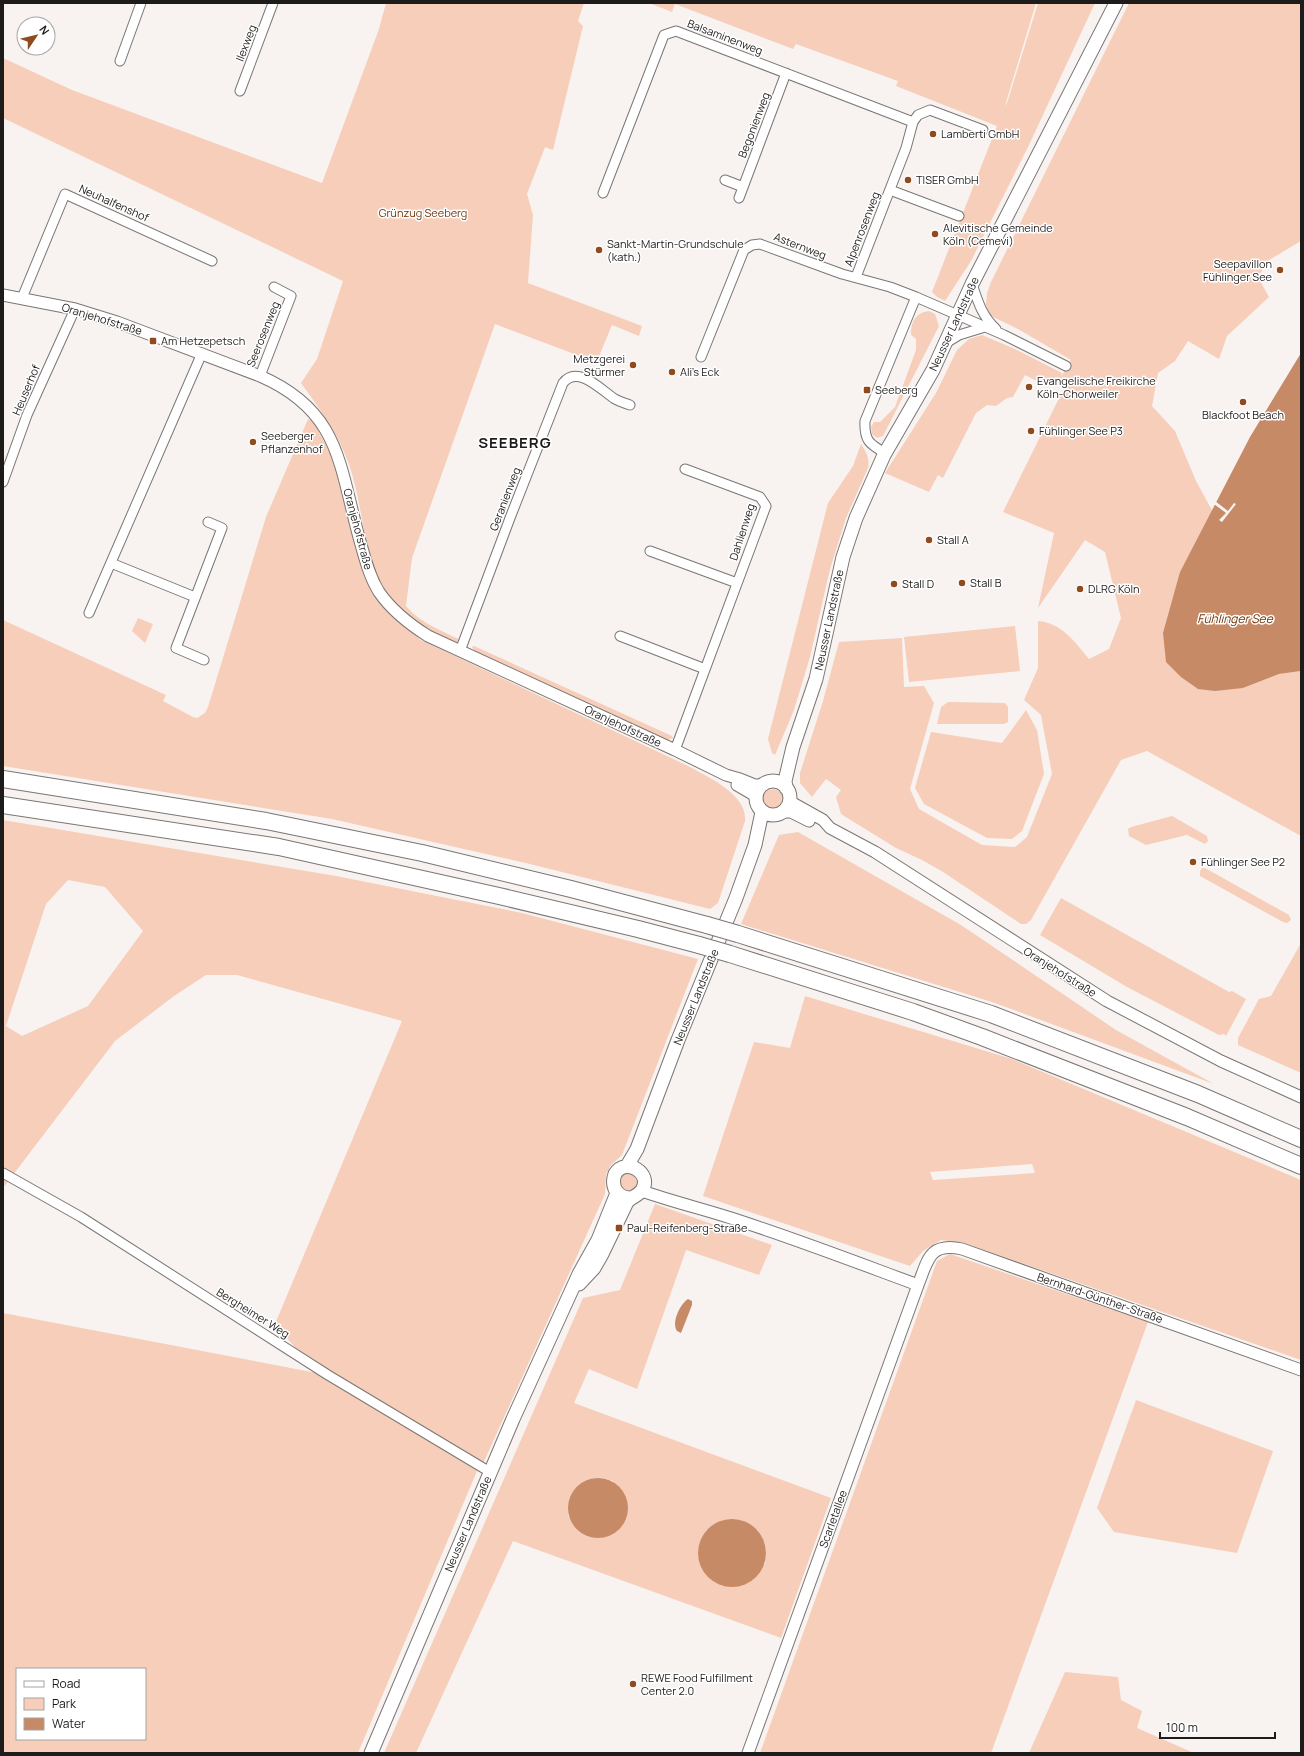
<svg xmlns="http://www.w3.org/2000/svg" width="1304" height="1756" font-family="Manrope,sans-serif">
<rect width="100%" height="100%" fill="#f8f3f1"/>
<path fill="#f6ceb9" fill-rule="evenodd" d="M386,3H584L578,21L583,26L553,150L545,147L527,194L533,215L528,283L642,326L639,336L612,325L597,361L585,358L495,324L412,558L406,606C420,623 442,631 461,640L455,643C444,641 432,633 423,627C358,586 370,526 349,464C338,434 320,409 301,383L317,359L343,281L3,118V58L72,90L322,183L379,29Z
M649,3H1036L1007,99L906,66L1007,99L1005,107L1008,100L1038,3H1095L1029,145L971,261L945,301L937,297L932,292L997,126L896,86L898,81L796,44L793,49L675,4L672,12Z
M1129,3H1301V241L1269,260L1258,277L1269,297L1227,336L1219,359L1188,341L1175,361L1158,373L1152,406L1175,431L1196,481L1213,512L1180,572L1243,688L1279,674L1301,671V836L1147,751L1121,760L1031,920L1026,924H1021L943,872L922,860L896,848L841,814L836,797L841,790L826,779L812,797L800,783V773L823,701L839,642L902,638L904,687L924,686L934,703L910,789L919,809L982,845L1015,847L1027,837L1052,774L1041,715L1024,700L1038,668V621C1062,623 1075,642 1089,659L1109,649L1121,618L1105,552L1085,540L1038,608L1054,533L1003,512L1068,380L1062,377L1057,387L1044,381L1043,384L1025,375L1013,397L1007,398L996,406L987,405L976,413L943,478L938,475L929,492L885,473L936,393L957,350L969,339L982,335L1015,349L1062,373L1061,377L1071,360L1018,329L991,316L986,305L987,293L991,282Z
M929,311L935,314L939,326L883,436L877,438L872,434L871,427L874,422H880L895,407L916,350V339L911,335C911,322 915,313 929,311Z
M308,419L313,421C322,438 332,455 338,474C350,513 352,556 374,593C386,612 404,626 421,640L686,765C706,776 748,794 745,821L718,903L710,909L530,864L332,819L3,766V620L166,695L163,701L193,717L197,718L205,713L208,707L266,517Z
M861,444C866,452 870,458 868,468L846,518L830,569L810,657L794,710L775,755L772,753L768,739L828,503L853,466Z
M138,618L153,624L145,643L132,631Z
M1015,626L1020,671L909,682L904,637Z
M474,646L672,736L673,738L668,740L663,738L475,652L472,647Z
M948,702L1005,703L1008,707V722L1004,724H937L941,707Z
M1026,710L1037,730L1044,774L1022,831L1012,839L987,838L924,804L915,788L931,732L1002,743Z
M763 799a10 10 0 1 1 20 0a10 10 0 1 1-20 0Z
M1172,816L1207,836L1208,841L1205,844L1187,835L1146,845L1129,836L1128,829L1131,827Z
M3,820L336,876L522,913L698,959L622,1155L611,1165L606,1174L605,1194L482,1466L477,1471L358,1753H3V1313L317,1373L275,1324L402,1021L237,975H206L174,996L115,1041L3,1188ZM68,880L105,887L143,931L88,1006L22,1036L6,1026L46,904ZM17,1669H145V1739H17Z
M798,832L961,925L1116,1030L1214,1084L992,1002L741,924L779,835Z
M1202,868H1205L1289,915L1291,920L1287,923L1283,922L1200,876V871Z
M1061,898L1229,992L1232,991L1246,999L1226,1036L1224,1034L1219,1035L1127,987L1040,935Z
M1301,943V1073L1238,1045V1038L1259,999L1271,996Z
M805,996L1012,1059L1301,1180V1360L964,1243L941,1240L923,1251L910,1266L703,1196L754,1042L790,1048ZM1032,1164L1035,1173L933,1180L930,1172Z
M620 1182a9 9 0 1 1 18 0a9 9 0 1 1-18 0Z
M655,1204L772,1245L759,1275L686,1250L637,1389L589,1369L574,1403L831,1498L781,1638L513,1541L416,1753H384L583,1298L620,1290ZM593,1478H603L613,1481L623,1525C603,1545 579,1541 568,1514ZM765,1543L766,1553L765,1564L722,1586L713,1581L705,1573Z
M950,1254L1148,1322L991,1753H760L937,1261Z
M1136,1400L1273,1451L1237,1553L1114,1532L1097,1508Z
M1065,1672L1118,1677L1121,1700L1142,1711L1137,1728L1194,1753H1029Z"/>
<path fill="#c78a67" d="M1301,353V671L1279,674L1243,688L1215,691L1198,689L1181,677L1166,662L1163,633L1180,572L1250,437Z
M688,1299L692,1301V1305L681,1333L677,1331C671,1323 680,1304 688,1299Z
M568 1508a30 30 0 1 1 60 0a30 30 0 1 1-60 0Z
M698 1553a34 34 0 1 1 68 0a34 34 0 1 1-68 0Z"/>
<path fill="#f8f3f1" d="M1215,501L1228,511L1234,503L1236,504L1222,522L1219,520L1226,513L1214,504Z"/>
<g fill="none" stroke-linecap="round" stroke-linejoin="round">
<defs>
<path id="minor" d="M120,61L141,3
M240,91L273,3
M725,180L743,187
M890,190L959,216
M603,193L664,35L676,31L913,122
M739,198L786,73
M856,277L906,148L913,122L918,115L930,110L983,130
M972,284C978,302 982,316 996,329
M22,298L65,194L212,261
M946,343L959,335L985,327
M701,357L744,250L752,245L760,244L842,274L890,287L916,297L1004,335L1066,366
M260,376L291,296L274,287
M885,453C869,444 864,440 865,421L916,297
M3,482L27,415L75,309
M650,551L737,583
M111,563L195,597
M89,613L202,353
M620,636L705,669
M460,651L510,518L563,383C578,364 602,391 615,399C620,402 625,403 630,405
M204,660L176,648L222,528L208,522
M675,750L766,506L760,497L685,469
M3,1173L81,1217L328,1375L490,1472"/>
<path id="tertiary" d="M3,295L75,309L117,322L260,376C341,411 339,466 360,541C365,558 369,576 379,592C392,611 409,624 428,636L675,750L726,775L740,779L755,785H763
M737,785L756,796
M789,801L823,820L830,828L875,852L1107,1001L1221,1061L1301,1097
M783,812H791L809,821
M642,1191C676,1203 712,1211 746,1223C804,1242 861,1264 918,1285
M748,1753L918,1285C928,1260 929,1242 962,1249L1301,1370"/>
<path id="secondary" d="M756 798a17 17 0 1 1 34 0a17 17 0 1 1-34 0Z
M786,788L785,781L793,747L816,679L843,557L856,518L884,455L933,370L972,284L1116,3
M627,1166L637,1149L678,1040L736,898L755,845L762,812
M579,1284L594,1268L602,1254L627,1202C631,1197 638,1196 642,1190C653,1174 626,1156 615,1174C613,1179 613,1184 615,1189C618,1195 624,1198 630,1198
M371,1753L513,1419L579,1274L598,1240L617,1193"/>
<path id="motorway" d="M3,779L266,821L422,853L571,889L707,925
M3,805L279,847L499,896L638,929L699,945
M738,934L991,1014L1198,1094L1301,1139
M730,954L913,1012L982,1037L1187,1117L1301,1166"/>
</defs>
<use href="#minor" stroke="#7a7674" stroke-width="11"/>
<use href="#tertiary" stroke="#7a7674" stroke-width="13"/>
<use href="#secondary" stroke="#7a7674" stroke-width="15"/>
<use href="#motorway" stroke="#7a7674" stroke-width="18"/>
<use href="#minor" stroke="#fff" stroke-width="9"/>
<use href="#tertiary" stroke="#fff" stroke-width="11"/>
<use href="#secondary" stroke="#fff" stroke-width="13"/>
<use href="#motorway" stroke="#fff" stroke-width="16"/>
<defs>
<path id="motorway-bridge" d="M707,925L738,934
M699,945L730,954"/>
</defs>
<use href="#motorway-bridge" stroke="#7a7674" stroke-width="18" stroke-linecap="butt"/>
<use href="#motorway-bridge" stroke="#fff" stroke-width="16"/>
</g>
<g fill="#8f4b1e" stroke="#fff" stroke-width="1.5">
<circle cx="933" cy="134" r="4"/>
<circle cx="908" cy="180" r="4"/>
<circle cx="935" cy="234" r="4"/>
<circle cx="599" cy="250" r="4"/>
<circle cx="1280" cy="270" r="4"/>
<rect x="149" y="337" width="8" height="8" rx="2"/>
<circle cx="633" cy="365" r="4"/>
<circle cx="672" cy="372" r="4"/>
<circle cx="1029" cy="387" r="4"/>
<rect x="863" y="386" width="8" height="8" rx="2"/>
<circle cx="1243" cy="402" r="4"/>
<circle cx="1031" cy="431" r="4"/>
<circle cx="253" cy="442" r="4"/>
<circle cx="929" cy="540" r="4"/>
<circle cx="962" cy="583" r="4"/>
<circle cx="894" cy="584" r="4"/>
<circle cx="1080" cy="589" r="4"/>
<circle cx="1193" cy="862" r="4"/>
<rect x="615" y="1224" width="8" height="8" rx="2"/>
<circle cx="633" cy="1684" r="4"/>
</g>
<g text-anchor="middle" stroke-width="3" stroke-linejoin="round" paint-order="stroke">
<g font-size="11" fill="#1e1c1b" stroke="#fff">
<text transform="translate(725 37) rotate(21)" y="4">Balsaminenweg</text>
<text transform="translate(246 43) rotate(-69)" y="4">Ilexweg</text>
<text transform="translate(754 125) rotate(-69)" y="4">Begonienweg</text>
<text transform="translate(114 203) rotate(24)" y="4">Neuhalfenshof</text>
<text transform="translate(862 229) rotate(-69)" y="4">Alpenrosenweg</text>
<text transform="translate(800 246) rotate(21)" y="4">Asternweg</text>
<text transform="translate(102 319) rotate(17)" y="4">Oranjehofstraße</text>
<text transform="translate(954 324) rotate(-65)" y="4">Neusser Landstraße</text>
<text transform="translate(263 334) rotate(-68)" y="4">Seerosenweg</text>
<text transform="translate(26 390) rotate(-67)" y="4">Heuserhof</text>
<text transform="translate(505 499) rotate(-69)" y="4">Geranienweg</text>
<text transform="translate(358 529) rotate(75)" y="4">Oranjehofstraße</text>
<text transform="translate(742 532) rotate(-72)" y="4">Dahlienweg</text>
<text transform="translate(829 620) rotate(-78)" y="4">Neusser Landstraße</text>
<text transform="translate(623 726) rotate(25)" y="4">Oranjehofstraße</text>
<text transform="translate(1060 972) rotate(32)" y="4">Oranjehofstraße</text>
<text transform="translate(696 997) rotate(-68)" y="4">Neusser Landstraße</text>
<text transform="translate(1100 1298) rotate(19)" y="4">Bernhard-Günther-Straße</text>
<text transform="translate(253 1313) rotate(32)" y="4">Bergheimer Weg</text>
<text transform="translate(833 1519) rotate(-70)" y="4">Scarletallee</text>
<text transform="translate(468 1524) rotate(-67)" y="4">Neusser Landstraße</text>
</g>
<g font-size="11" fill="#1e1c1b" stroke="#fff" text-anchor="start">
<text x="941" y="138">Lamberti GmbH</text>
<text x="916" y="184">TISER GmbH</text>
<text x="943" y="232">Alevitische Gemeinde<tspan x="943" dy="13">Köln (Cemevi)</tspan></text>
<text x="607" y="248">Sankt-Martin-Grundschule<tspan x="607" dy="13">(kath.)</tspan></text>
<text x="1272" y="268" text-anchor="end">Seepavillon<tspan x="1272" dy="13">Fühlinger See</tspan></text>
<text x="161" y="345">Am Hetzepetsch</text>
<text x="625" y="363" text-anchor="end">Metzgerei<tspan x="625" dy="13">Stürmer</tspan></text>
<text x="680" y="376">Ali's Eck</text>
<text x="1037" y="385">Evangelische Freikirche<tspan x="1037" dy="13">Köln-Chorweiler</tspan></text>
<text x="875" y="394">Seeberg</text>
<text x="1243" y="419" text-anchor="middle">Blackfoot Beach</text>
<text x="1039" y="435">Fühlinger See P3</text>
<text x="261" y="440">Seeberger<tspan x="261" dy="13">Pflanzenhof</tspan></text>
<text x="937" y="544">Stall A</text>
<text x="970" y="587">Stall B</text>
<text x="902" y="588">Stall D</text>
<text x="1088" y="593">DLRG Köln</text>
<text x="1201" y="866">Fühlinger See P2</text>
<text x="627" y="1232">Paul-Reifenberg-Straße</text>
<text x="641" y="1682">REWE Food Fulfillment<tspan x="641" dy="13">Center 2.0</tspan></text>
</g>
<g font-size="11" fill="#6c3309" stroke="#fff">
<text x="423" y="217">Grünzug Seeberg</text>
</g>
<g font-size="12" font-style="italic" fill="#6e340b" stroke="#fff">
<text x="1235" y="623">Fühlinger See</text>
</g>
<g font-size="15" font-weight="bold" letter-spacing="1" fill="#1e1c1b" stroke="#fff">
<text x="515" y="448">SEEBERG</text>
</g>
</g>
<rect width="1304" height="1756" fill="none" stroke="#1e1c1b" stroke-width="8"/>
<rect x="16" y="1668" width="130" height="72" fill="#ffffff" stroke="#a5a4a4"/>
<rect x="24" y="1681" width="20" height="6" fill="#ffffff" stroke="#a5a4a4"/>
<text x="52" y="1688" font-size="12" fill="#1e1c1b">Road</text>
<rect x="24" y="1698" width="20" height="12" fill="#f6ceb9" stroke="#a5a4a4"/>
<text x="52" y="1708" font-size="12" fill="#1e1c1b">Park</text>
<rect x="24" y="1718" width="20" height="12" fill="#c78a67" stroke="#a5a4a4"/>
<text x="52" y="1728" font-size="12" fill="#1e1c1b">Water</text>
<g transform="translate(36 36) rotate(55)"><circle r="19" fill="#ffffff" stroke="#a5a4a4"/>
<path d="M0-3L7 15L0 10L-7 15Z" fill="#8f4b1e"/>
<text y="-6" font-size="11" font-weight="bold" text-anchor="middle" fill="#1e1c1b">N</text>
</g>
<path d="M1160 1732v6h115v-6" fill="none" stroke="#1e1c1b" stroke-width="2"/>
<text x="1166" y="1732" font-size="12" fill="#1e1c1b" stroke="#ffffff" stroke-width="3" paint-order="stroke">100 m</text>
</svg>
